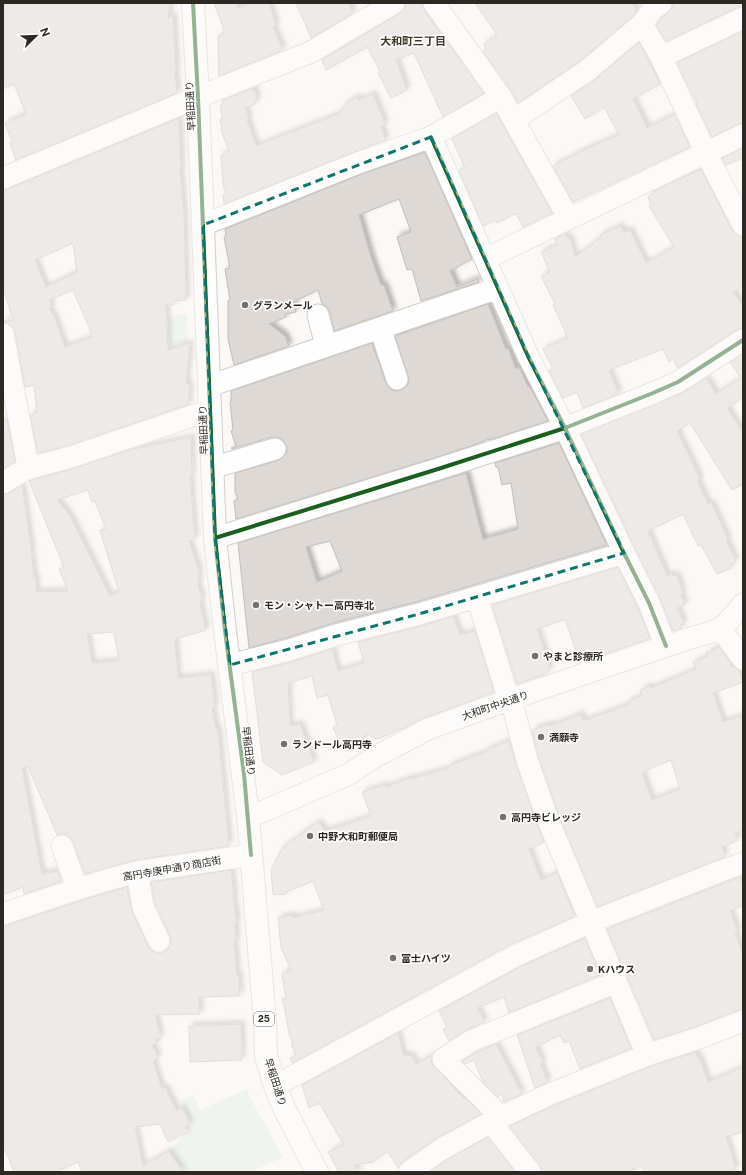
<svg xmlns="http://www.w3.org/2000/svg" width="746" height="1175" font-family="'Public Sans','Noto Sans JP',sans-serif">
<defs>
<filter id="shadow"><feDropShadow dx="3.5" dy="-3.5" stdDeviation="2" flood-color="#0004"/></filter>
</defs>
<rect width="100%" height="100%" fill="#fbf8f5"/>
<path fill="#e0f1e4" d="M187,314L188,342L170,344L169,317Z
M247,1089L251,1099L283,1157L251,1172H184L170,1149L193,1127L181,1100L193,1095L200,1110Z"/>
<path fill="#ded9d5" stroke="#c3bebb" fill-rule="evenodd" filter="url(#shadow)" d="M3,3H170L168,18L173,15L176,70H175L177,93L16,160L10,143L12,142L5,123L26,114L14,84L3,89Z
M214,3H236L238,8L252,3H269L276,26L273,27L283,50L219,76L218,36L225,33Z
M296,3H348L353,13L311,38Z
M406,3H422L424,10L484,93L443,117L414,53L396,60L407,90L391,98L378,73L380,71L367,47L326,70L322,60L400,13L405,9Z
M475,3H632L637,11L633,16L581,60L518,103L511,90L483,51L486,48L484,44L497,35Z
M673,3H743V6L738,7L666,41L656,25L662,18L668,13L672,8Z
M743,31V123L738,124L712,137L696,104L697,103L677,63Z
M639,42L650,63L660,84L633,99L647,128L675,114L690,147L573,202L553,166L586,149L619,135L604,107L585,119L571,96L596,79Z
M253,88L257,96L255,104L245,108L249,119L247,120L256,146L338,114L347,102L357,97L359,100L373,94L385,124L381,127L386,140L354,152L224,204L223,195L226,193L223,185L221,155L229,151L221,130L222,129L220,119L223,118L220,109L223,100Z
M496,113L552,213L523,227L516,213L497,223L495,220L483,226L459,170L465,168L452,139Z
M179,118L181,168H180L184,216L186,300L173,301L174,305H166L168,350L190,343L186,384L189,383V404L68,446L38,453L30,415L37,413L34,385L25,387L15,331L12,326L7,323L3,322V321L14,320L9,309H10L3,288V190L8,189ZM73,243L77,272L46,287L35,260ZM73,290L91,332H90L92,337L65,347L55,319L49,308L52,307L49,300Z
M743,148V158L726,165L722,158Z
M425,152L472,259L450,271L457,287L477,279L479,282L421,301L412,269L407,270L397,237L411,232L399,199L359,215L371,257L381,285H384L393,311L334,331L330,312L327,307L322,304L318,290L293,302L296,312L285,314L286,317L269,324L285,336L289,346L234,365L228,339V301L230,300L225,269L230,268L224,237L226,236L225,229L362,174Z
M701,169L732,230L737,235L743,237V286L733,292L743,306V328L736,330L678,368L673,359L669,362L663,349L609,370L619,394L583,408L577,392L563,398L549,370L553,369L543,349L568,338L553,305L555,304L541,276L550,272L541,252L558,245L555,239L565,234L567,238H570L575,257L601,237L600,235L620,226L624,232L630,230L646,263L674,247L649,206H651L648,197L655,192L654,191Z
M488,304L506,349L508,348L516,369L519,367L528,387H530L548,421L489,440V439L474,445L434,458L236,519L234,501L238,499L235,492V473L279,460L283,457L287,452V446L283,440L277,437H272L232,449L231,448L236,446L231,431L233,430L230,402H231V391L372,343L386,383L389,388L394,391L401,390L406,387L409,382L408,376L395,336Z
M743,354V397L727,408L743,433V484L732,490L690,423L677,431L700,479L697,480L708,504H712L728,540L726,541L736,561L730,564L731,568L717,574L701,545L698,546L683,514L648,531L667,576L672,574L674,576L677,575L683,594L681,595L685,605L677,608L684,623L681,624L682,628L673,631L660,598L635,548L581,434L683,393L706,378L716,394L741,378L730,362Z
M7,419L15,461L3,469V420Z
M191,437L192,475H190L193,516L195,539L189,541L199,571L198,588L202,597L200,604L206,630L175,639L178,678L211,675L215,707L212,709L216,730L218,729L229,846L135,860L85,874L73,842L70,837L64,834L57,835L28,766L22,768L42,874L58,871L62,881L24,894L23,887L3,895V533H5L3,510V495L9,493L22,485L31,547L34,579L36,578V592L68,591L59,569L64,567L29,481L75,468L129,450ZM88,490L92,502L95,501L106,529L100,530L119,592L110,596L70,516L57,500ZM114,632L119,661L92,663L87,634Z
M559,443L607,545L416,602L333,623L286,638L249,648L238,543L466,473L483,539L518,529L511,483L502,485L498,467H496L495,463ZM330,541L342,571L317,582L306,547Z
M618,567L638,608L650,638L640,642L602,655L601,652L587,658L584,650L577,653L565,620H563L537,629L550,670L545,674L517,684L492,605Z
M453,616L460,635L475,631L494,692L424,718L402,729H400L378,739L365,734L360,745L343,751L333,727L337,725L328,695L317,698L312,676L288,683L290,726L300,724L314,762L282,775L263,762L252,672L292,662L332,649L338,671L364,663L358,642L422,626Z
M719,647L729,661L732,667H734L739,670L743,682L713,693L723,722L740,716L743,723V830L735,833L738,840L722,847L725,857L597,907L559,816L538,756L532,730L549,724L550,726L581,714L583,721L628,705V701L641,696L640,690L649,686L651,688L696,669L693,662L707,657L706,653ZM671,760L680,789L652,800L642,774L645,773L644,771Z
M509,740L516,764L537,824L544,842L529,849L541,880L557,873L575,916L509,945L292,1063L290,1058L296,1055L291,1044L293,1043L289,1034L285,1010L282,999H286L282,974L291,970L281,948L278,918L293,915V918L324,910L313,881L286,892V894L273,895L271,870L283,847L318,822L325,831L371,816L362,792L385,785L386,787L410,778V779L450,768L449,766L471,757L485,753V751Z
M231,870L234,898H233L237,922H235L236,941H234L237,976H239L240,996L199,997L200,1014L155,1015L161,1037L156,1040L157,1044L152,1045L158,1057L153,1062L162,1089L165,1087L176,1110L182,1108L190,1124L185,1127L188,1132L168,1142L160,1124L135,1127L143,1166L168,1151L183,1172H82L78,1162L56,1172H14L3,1145V926L7,925L90,898L127,887L132,912L148,946L152,951L158,953L164,952L169,948L171,942L170,936L155,903L151,882Z
M740,877L743,887V905L730,911L738,932L735,933L743,955V1009L739,1010L695,1027L654,1040L607,929Z
M585,938L600,975L509,1013L504,997L477,1008L485,1022L466,1030L449,1041L443,1029L447,1027L439,1011L520,967Z
M610,998L631,1048L580,1069L569,1041L564,1043L560,1035L535,1047L543,1062L540,1064L548,1082L535,1088L517,1035Z
M241,1024L242,1060L190,1062L189,1026Z
M398,1033L403,1055L412,1056L416,1065L432,1055L431,1062L435,1067L464,1099L465,1098L481,1114L435,1139L402,1162L398,1168L387,1151L373,1162L354,1165L359,1172H339L328,1152L344,1145L319,1103L309,1108L302,1085Z
M496,1044L522,1094L504,1102L502,1093L498,1097L483,1082L474,1060L465,1064L462,1061L477,1052Z
M696,1052L698,1059H700L708,1082L743,1067V1132L726,1137L736,1169L728,1172H644L642,1166L627,1172H542L539,1165L511,1128L510,1126L555,1105L651,1066Z
M488,1137L515,1172H430L448,1159Z"/>
<g fill="none" stroke-linecap="round" stroke-linejoin="round">
<defs>
<path id="minor" d="M434,3L501,97L569,219
M642,24L661,57L706,153L743,225
M661,57L743,18
M514,120L588,70L642,24L653,9L661,3
M431,137L528,356L565,428L624,553L649,603L666,646
M3,178L198,97L311,52L394,3
M203,225L358,163L431,137L501,97
M485,259L743,135
M318,315L326,346
M380,328L397,379
M3,334L27,461L26,469
M209,386L498,288
M212,468L275,449
M3,483L26,469L71,457L210,410
M215,538L438,469L565,428L653,393L678,382L743,340
M477,597L509,700
M720,628L743,659
M230,665L289,650L336,635L419,614L624,553
M511,699L527,760L548,820L647,1055
M248,816L264,811L349,774L373,758L428,729L511,699L666,646L717,630L727,623L743,604
M62,846L77,888
M137,872L143,907L159,941
M3,914C47,899 91,883 137,872L251,855
M275,1086L515,956L591,922L721,871L743,863
M501,1117L443,1059L471,1041L616,982
M491,1122L530,1172
M409,1172L442,1149L491,1122L550,1094L647,1055L699,1038L743,1021"/>
<path id="primary" d="M193,3L198,97L215,538L225,631L248,816L265,1022L266,1056L275,1086L285,1110L317,1172"/>
</defs>
<use href="#minor" stroke="#d2cfca" stroke-width="23"/>
<use href="#primary" stroke="#d2cfca" stroke-width="24"/>
<use href="#minor" stroke="#fefefe" stroke-width="21"/>
<use href="#primary" stroke="#fefefe" stroke-width="22"/>
<defs>
<path id="cycleway" d="M193,3L198,97L215,538L225,631L244,774L251,855
M431,137L528,356L565,428L624,553L649,603L666,646
M215,538L438,469L565,428L653,393L678,382L743,340"/>
</defs>
<use href="#cycleway" stroke="#fff" stroke-width="6"/>
<use href="#cycleway" stroke="#1b5e20" stroke-width="4"/>
</g>
<path d="M0 0H746V1175H0ZM431,137L528,356L624,553L419,614L230,665L215,538L203,225Z" fill="#fbf8f5" fill-opacity=".55" fill-rule="evenodd"/>
<path fill="none" stroke="#0f766e" stroke-width="3" stroke-dasharray="8 5" stroke-linejoin="round" d="M431,137L528,356L624,553L419,614L230,665L215,538L203,225Z"/>
<g fill="#75716b" stroke="#fff" stroke-width="1.5">
<circle cx="245" cy="305" r="4"/>
<circle cx="256" cy="605" r="4"/>
<circle cx="535" cy="656" r="4"/>
<circle cx="541" cy="737" r="4"/>
<circle cx="284" cy="744" r="4"/>
<circle cx="503" cy="817" r="4"/>
<circle cx="310" cy="836" r="4"/>
<circle cx="393" cy="958" r="4"/>
<circle cx="590" cy="969" r="4"/>
</g>
<g text-anchor="middle" stroke-width="3.5" stroke-linejoin="round" paint-order="stroke">
<rect fill="#fff" stroke="#6c6864" stroke-width="1" x="254" y="1012" width="20" height="14" rx="3"/>
<g font-size="9" font-weight="bold" fill="#2d2821">
<text x="264" y="1022">25</text>
</g>
<g font-size="10" fill="#2d2821" stroke="#fff">
<text transform="translate(190 106) rotate(-93)" y="4">早稲田通り</text>
<text transform="translate(203 430) rotate(-92)" y="4">早稲田通り</text>
<text transform="translate(495 705) rotate(-19)" y="4">大和町中央通り</text>
<text transform="translate(249 751) rotate(83)" y="4">早稲田通り</text>
<text transform="translate(172 868) rotate(-10)" y="4">高円寺庚申通り商店街</text>
<text transform="translate(276 1082) rotate(72)" y="4">早稲田通り</text>
</g>
<g font-size="10" font-weight="bold" fill="#2d2821" stroke="#fff" text-anchor="start">
<text x="253" y="309">グランメール</text>
<text x="264" y="609">モン・シャトー高円寺北</text>
<text x="543" y="660">やまと診療所</text>
<text x="549" y="741">満願寺</text>
<text x="292" y="748">ランドール高円寺</text>
<text x="511" y="821">高円寺ビレッジ</text>
<text x="318" y="840">中野大和町郵便局</text>
<text x="401" y="962">富士ハイツ</text>
<text x="598" y="973">Kハウス</text>
</g>
<g font-size="11" font-weight="bold" fill="#413728" stroke="#fff">
<text x="413" y="45">大和町三丁目</text>
</g>
</g>
<rect width="746" height="1175" fill="none" stroke="#2d2821" stroke-width="8"/>
<g transform="translate(36 36) rotate(67)" stroke="#ffffff" stroke-width="3" paint-order="stroke">
<path d="M0-3L7 15L0 10L-7 15Z" fill="#2d2821"/>
<text y="-6" font-size="11" font-weight="bold" text-anchor="middle" fill="#2d2821">N</text>
</g>
</svg>
